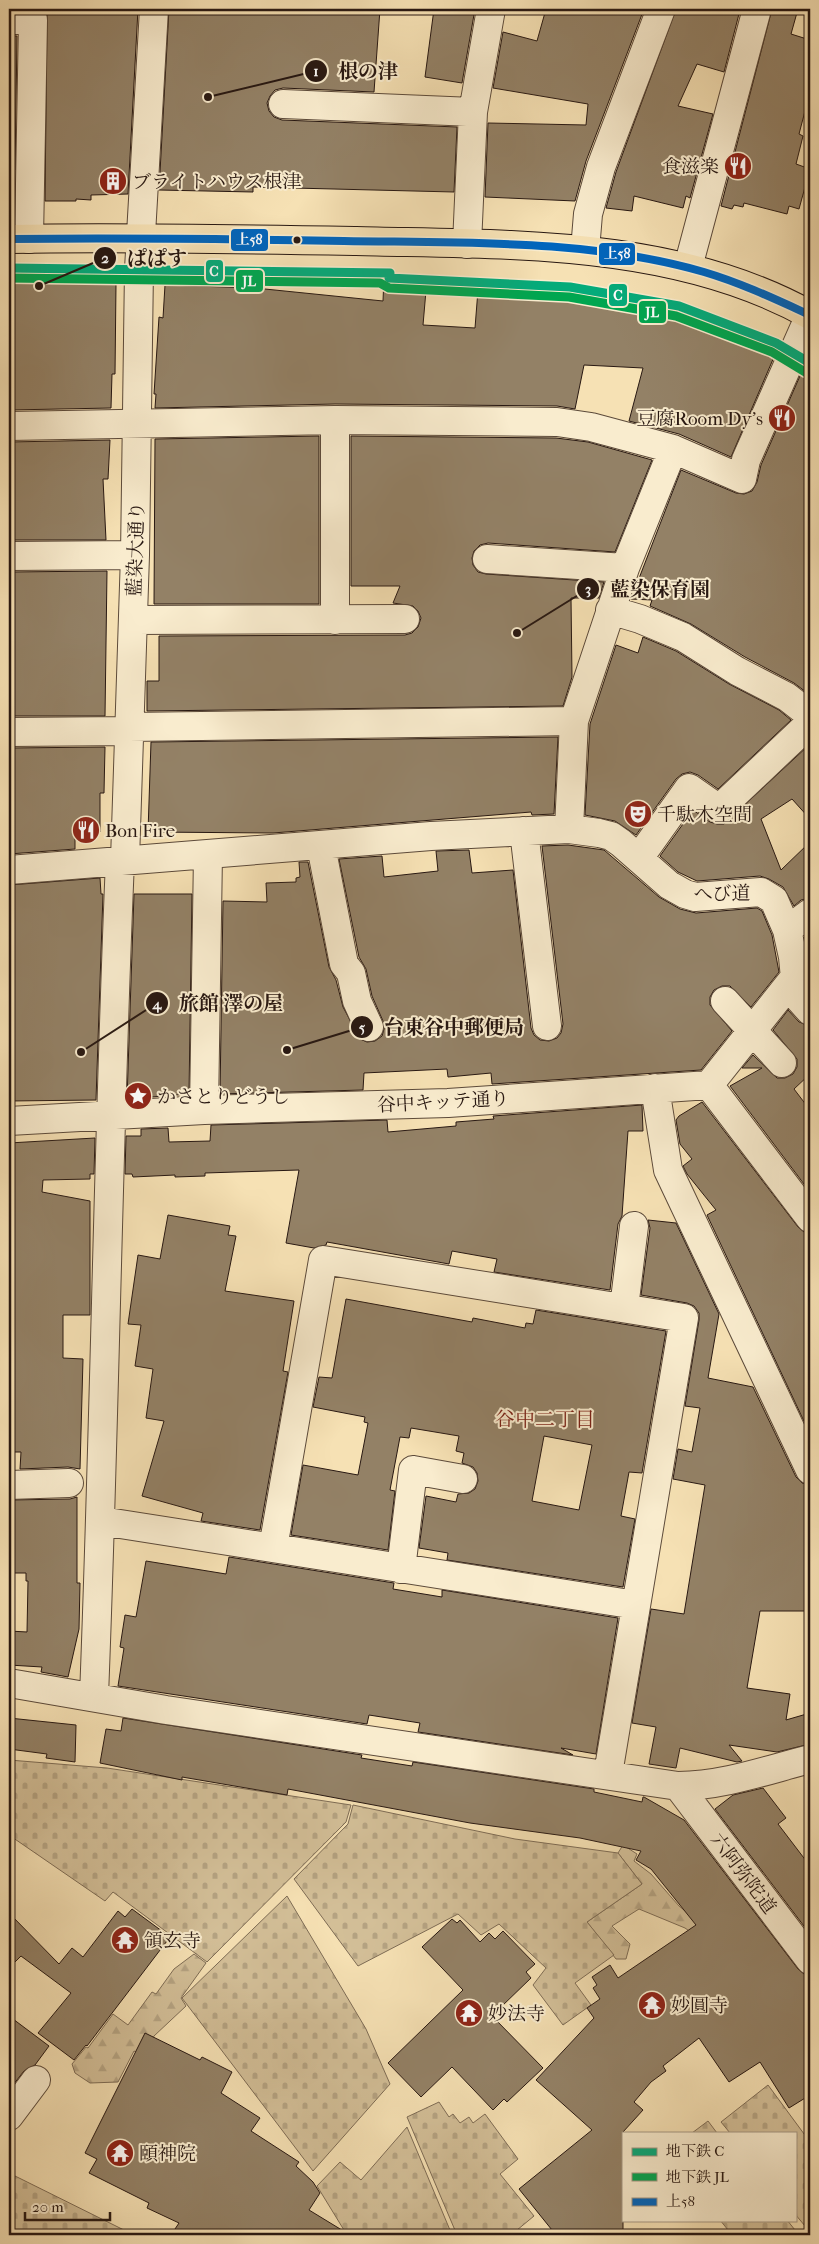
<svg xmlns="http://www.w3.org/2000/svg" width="819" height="2244" font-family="'IM FELL French Canon','Noto Serif JP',serif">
<defs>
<pattern id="forest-firs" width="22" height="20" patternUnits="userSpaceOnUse" patternTransform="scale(1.25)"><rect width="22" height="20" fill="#d3bf98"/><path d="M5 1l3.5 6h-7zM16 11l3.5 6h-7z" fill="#b5a382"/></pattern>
<pattern id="cemetery-stones" width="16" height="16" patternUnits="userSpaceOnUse" patternTransform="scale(1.25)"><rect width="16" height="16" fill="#d3bf98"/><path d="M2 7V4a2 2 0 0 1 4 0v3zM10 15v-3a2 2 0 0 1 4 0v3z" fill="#b5a382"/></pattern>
</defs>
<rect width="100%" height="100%" fill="#f6e1b4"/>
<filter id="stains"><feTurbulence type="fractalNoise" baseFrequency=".004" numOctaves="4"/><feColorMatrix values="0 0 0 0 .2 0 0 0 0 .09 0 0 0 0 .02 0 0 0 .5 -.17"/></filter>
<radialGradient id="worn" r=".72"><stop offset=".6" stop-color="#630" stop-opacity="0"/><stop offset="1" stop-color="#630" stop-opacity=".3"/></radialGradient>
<path fill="url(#forest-firs)" stroke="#7e6c55" d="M623,1845L637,1854L634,1861L651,1874L679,1906L706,1928L699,1938L685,1928L639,1909L612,1926L630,1944L626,1959H616L587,1922L642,1884L618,1853Z
M194,1954L206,1963L181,1998L186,2006L154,2036L144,2056L134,2051L118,2082L90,2083L75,2073L72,2064L86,2047L88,2048L113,2014L128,2025L152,1992L156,1994L174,1969Z"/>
<path fill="url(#cemetery-stones)" stroke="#7e6c55" d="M9,1760L107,1768L351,1805L346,1822L207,1962L113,1892L105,1901L9,1835Z
M353,1805L515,1839L618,1853L642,1884L587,1922L614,1955L575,1983L591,2005L563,2025L533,1985L546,1968L499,1924L481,1935L458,1914L358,1966L294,1879L348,1824Z
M287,1896L366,2029L390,2084L313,2171L182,1998Z
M768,2085L810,2142V2232L795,2214V2133H730L721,2122Z
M439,2102L449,2117L453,2114L460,2123L469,2117L473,2123L485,2114L518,2159L500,2174L534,2216L511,2235H457L407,2117Z
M708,2121L717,2133H692Z
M407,2127L452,2235H347L317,2186L340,2162L361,2180Z
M9,2173L134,2235H9Z
M720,2220H787L799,2235H732Z"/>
<path fill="#938166" stroke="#281812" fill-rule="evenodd" d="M49,9H138L128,194L91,195V200L76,199V201H45L47,15Z
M169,9H380L374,92L283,88L275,90L270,96L267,103L269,111L274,117L282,120L457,127L454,192L253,187V192L159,190Z
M434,9H475L462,83L425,77Z
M546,9H644L586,161L575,201L485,197L488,123L586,125L588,104L493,88L503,32L537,41Z
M676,9L740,10L724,72L697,64L678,106L713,114L690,198L686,196L683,208L634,196L632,211L606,208L616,172Z
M772,9H798L791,34L810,40V92L799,134L803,136L796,164L810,169L799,209L789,206L787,214L744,203L743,207L734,205L732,209L721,206Z
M9,36H17L15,170H9Z
M384,277L427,279L423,325L475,328L478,290L569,298V295L594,296L683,315V313L710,321L777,350L731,457L679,434L629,421L643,368L584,365L575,409L557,406L335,404L155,408L156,394H154L159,317L163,318L165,285L255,288L383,301Z
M9,281H70V283L116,284L115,374H112L111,408L9,410Z
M803,369L810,372V695L794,683L745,657L691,624L650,606L652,600L631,599L681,470L736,493L744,494L752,491L757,482L761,465Z
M319,436V604H154L155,439Z
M351,436L556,438L588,442L652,460L615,552L488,543L480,545L474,551L472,558L473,565L478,572L486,574L604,582L599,598H571L572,677L563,706L147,711V681H159V636L405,635L412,633L418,627L421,618L418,611L413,606L393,603L400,586H351Z
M110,440L108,479H103L106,540H9V442Z
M107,571L105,716H9V572Z
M643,637L676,651L729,684L779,710L791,720L718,789L698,775L690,772L682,774L676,779L636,835L615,821L585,815L590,724L616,645L638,653Z
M558,737L554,814L532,815L531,812L273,833L148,832L151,742Z
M810,744V819L792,799L761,819L781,870L810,842V898L801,900L794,906L783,887L769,879L760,876L697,881L678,872L660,856L693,810L710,822L717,824H724Z
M105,747L104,793H100V832H75V849L9,854V748Z
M568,845L604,850L659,897L680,909L696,913L757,908L762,911L772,935L779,972L751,1007L730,986H722L714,990L710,997V1005L732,1031L701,1070L492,1084L491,1073L448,1077L447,1069L364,1073L363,1090L220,1094L223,901L267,902L266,883L296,882V878L300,877L299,862H308L329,967L336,980L343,1007L360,1039L367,1042L375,1041L382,1036L384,1029L383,1021L372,996L366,969L359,957L339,859L382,856L384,877L438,871L436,851L469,850L472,873L513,870L531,1028L534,1035L540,1040L549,1041L557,1038L561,1033L563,1024L542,846Z
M100,878L101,894H103L96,1100L9,1101V885Z
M134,894H192L189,1094L127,1099Z
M810,932V974L804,937Z
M788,1010L799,1022L810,1026V1074L794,1089L810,1110V1192L730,1086L762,1068H742L753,1055L777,1078H785L793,1074L797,1067V1059L773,1030Z
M702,1102L798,1227L804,1232L810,1233V1434L707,1215L716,1210L687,1174L683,1166L692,1159L680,1144L676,1120L679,1116Z
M642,1105L643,1131H628L622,1216L618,1224L610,1290L494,1272L497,1259L452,1251L449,1264L327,1242L326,1245L314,1248L286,1243L299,1170L205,1173V1176L175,1177V1175L133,1177L132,1174H125L126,1136H141V1129L168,1128L169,1142L210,1141L211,1125L387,1120L388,1132L456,1126V1122L494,1119L493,1116Z
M95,1138L94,1174H90V1179L43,1180L42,1192L90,1201V1315H63V1358L83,1359L80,1469L68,1467L20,1469L21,1452H9V1143Z
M168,1215L230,1226L228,1235L236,1236L225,1291L294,1301L283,1371L288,1372L260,1530L201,1521L203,1513L142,1496L164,1421L146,1418L153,1369L135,1366L141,1325L128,1324L138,1255L160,1259Z
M648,1220L676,1223L719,1314L708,1378L753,1387L796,1477L802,1483L810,1485V1611H760L747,1688L790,1694L786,1720L810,1713V1744L777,1752L729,1745L742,1761L737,1762L680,1748L676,1768L649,1764L656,1727L632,1723L651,1609L684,1614L705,1485L673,1479L678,1449L692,1452L700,1408L685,1406L699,1320V1313L694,1306L687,1303L641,1295L650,1228Z
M346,1299L472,1322L473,1318L525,1328L526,1323L533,1324L536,1310L666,1331L642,1473L629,1472L621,1516L635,1519L623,1587L447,1560L448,1553L419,1548L426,1496L456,1502L458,1494L469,1493L475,1489L478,1481L477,1473L473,1467L462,1463L464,1453L456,1451L459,1436L411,1428L409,1438L400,1437L390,1490L395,1491L388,1550L291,1535L303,1465L358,1475L368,1423L364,1422L365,1417L313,1407L319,1377L332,1378ZM544,1436L592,1445L579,1510L532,1501Z
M77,1497V1583H80L79,1629L68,1677L41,1672L42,1667L9,1665V1631L27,1632L28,1581H26V1573H9V1500L70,1499Z
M229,1557L394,1583L393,1589L442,1597V1590L618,1618L596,1754L561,1748L573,1755L418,1732L420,1723L369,1715L367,1724L118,1686L124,1648L120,1647L125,1615L136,1617L146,1561L226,1574Z
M9,1718L76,1725L75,1762L46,1758L47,1754L9,1749Z
M123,1718L362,1755L361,1758L412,1766L413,1762L594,1789V1792L642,1802L643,1797H644L684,1820L798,1969L804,1974L810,1975V2095L789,2108L760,2062L729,2082L699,2038L663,2066L666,2071L651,2082L634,2102L643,2110L623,2132V2235H556L519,2189L592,2130L536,2080L594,2018L587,2008L600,1999L593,1988L597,1985L592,1977L610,1965L618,1978L696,1925L651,1869L636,1860L641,1851L580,1838L470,1823L288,1789L287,1795L182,1777V1780L100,1763L106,1729L121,1731Z
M763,1788L786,1818L778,1824L810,1866V1934L715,1809L733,1795Z
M132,1909L170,1937L87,2046L86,2045L74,2060L38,2033L71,1993L21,1956L9,1968V1913L59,1964L72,1948L83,1957L118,1911L125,1917Z
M452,1919L457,1923L460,1920L480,1942L489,1933L495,1939L503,1931L535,1964L526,1972L531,1978L501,2007L503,2009L494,2018L543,2068L507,2102L504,2099L493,2110L452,2067L421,2097L388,2063L463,1990L422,1947Z
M9,2016L49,2046L35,2065L24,2071L9,2090Z
M145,2033L200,2060L202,2057L232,2072L221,2093L260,2118L251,2131L299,2162L296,2166L313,2182L320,2193L309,2210L350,2235H171L179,2223L147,2208L149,2203L89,2173L97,2159L85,2153Z"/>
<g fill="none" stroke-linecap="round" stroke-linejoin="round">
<defs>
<path id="minor" d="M9,20H33L29,239
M283,104L473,112
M467,244L473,112L491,9
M585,250L588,214L601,167L661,9
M688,267L757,9
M9,426L335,420L557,422L591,427L673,449L742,479L746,460L810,315
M9,556L135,555
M487,559L625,568
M610,610L640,619L683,637L737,671L787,697L810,715
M133,620L405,619
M335,620V420
M129,727L574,721
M9,732L129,731
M569,829L574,721L625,568L673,449
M524,831L547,1026
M321,846L344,964L351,973L357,1001L369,1027
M639,858L689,788L719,809L810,723
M125,860L135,555L139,269L154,9
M9,870L431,836L569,829L599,833L611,836L621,843L669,885L685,894L695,897L761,892L774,900L787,930L793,957L796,989L801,1001L810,1011
M787,930L810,913
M725,1001L782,1063
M709,1085L810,1218
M709,1085L794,978
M655,1088L668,1170L810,1470
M204,1110L208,854
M9,1121L204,1110L448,1103L709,1085
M624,1308L634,1226
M9,1485L69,1483
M101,1521L636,1605
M273,1548L323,1260L684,1318L608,1774
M401,1569L413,1470L463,1479
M9,1683L166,1710L678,1786C723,1786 767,1770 810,1759
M94,1696C105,1418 108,1139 120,861
M678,1786L810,1960
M9,2116L36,2080"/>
<path id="major" d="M9,239C125,237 240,239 356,241C508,245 674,239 810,315"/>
</defs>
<use href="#minor" stroke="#5c4a3a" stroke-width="30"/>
<use href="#major" stroke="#281812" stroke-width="30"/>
<use href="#minor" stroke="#f9ecce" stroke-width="28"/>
<use href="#major" stroke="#f6e1b4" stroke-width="28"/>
<defs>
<path id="bus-1" d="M9,239C121,238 232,239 344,241C461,243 591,239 704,272C741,283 775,299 810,315"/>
</defs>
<use href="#bus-1" stroke="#f9ecce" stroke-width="11"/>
<use href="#bus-1" stroke="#0065bd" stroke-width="8"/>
<defs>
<path id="metro-1" d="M9,268L390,273L389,278L570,287L679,306L776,343L810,363"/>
<path id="metro-2" d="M9,278L380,283L389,288L569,297L676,316L772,352L805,372"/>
</defs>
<use href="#metro-1" stroke="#f9ecce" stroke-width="12"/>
<use href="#metro-2" stroke="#f9ecce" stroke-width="12"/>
<use href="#metro-1" stroke="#04ab7a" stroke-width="9"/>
<use href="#metro-2" stroke="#00a650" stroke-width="9"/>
</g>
<defs>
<symbol id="restaurant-disc" viewBox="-11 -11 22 22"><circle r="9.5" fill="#8f2418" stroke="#f9ecce"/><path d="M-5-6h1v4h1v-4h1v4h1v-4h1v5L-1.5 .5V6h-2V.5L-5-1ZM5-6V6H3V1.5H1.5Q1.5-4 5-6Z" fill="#fff"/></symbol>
<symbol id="building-disc" viewBox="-11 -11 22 22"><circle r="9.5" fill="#8f2418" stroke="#f9ecce"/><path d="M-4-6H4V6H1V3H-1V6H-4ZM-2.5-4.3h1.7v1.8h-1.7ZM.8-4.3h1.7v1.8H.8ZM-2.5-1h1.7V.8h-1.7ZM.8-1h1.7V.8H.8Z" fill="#fff"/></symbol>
<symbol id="theatre-disc" viewBox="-11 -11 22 22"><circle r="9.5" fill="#8f2418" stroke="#f9ecce"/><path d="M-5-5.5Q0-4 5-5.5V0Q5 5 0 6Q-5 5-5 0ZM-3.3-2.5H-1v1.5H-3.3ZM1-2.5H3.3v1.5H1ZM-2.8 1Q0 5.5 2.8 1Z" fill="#fff"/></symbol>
<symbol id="sight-disc" viewBox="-11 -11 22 22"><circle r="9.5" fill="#8f2418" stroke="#f9ecce"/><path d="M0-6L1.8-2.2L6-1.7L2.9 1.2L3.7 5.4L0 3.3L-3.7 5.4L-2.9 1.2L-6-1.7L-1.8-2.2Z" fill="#fff"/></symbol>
<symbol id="temple-disc" viewBox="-11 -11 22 22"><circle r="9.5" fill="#8f2418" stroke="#f9ecce"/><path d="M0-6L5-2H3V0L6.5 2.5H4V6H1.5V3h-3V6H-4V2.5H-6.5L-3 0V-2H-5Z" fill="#fff"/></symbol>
</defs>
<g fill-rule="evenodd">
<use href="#restaurant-disc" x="722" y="150" width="32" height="32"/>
<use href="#building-disc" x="97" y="165" width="32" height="32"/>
<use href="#restaurant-disc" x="766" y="402" width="32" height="32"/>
<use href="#theatre-disc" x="622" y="798" width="32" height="32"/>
<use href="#restaurant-disc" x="70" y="814" width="32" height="32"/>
<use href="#sight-disc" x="122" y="1080" width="32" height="32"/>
<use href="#temple-disc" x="109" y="1924" width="32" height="32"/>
<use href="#temple-disc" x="636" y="1989" width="32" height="32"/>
<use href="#temple-disc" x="453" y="1997" width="32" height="32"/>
<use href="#temple-disc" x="104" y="2137" width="32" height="32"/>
</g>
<circle fill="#281812" stroke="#f9ecce" stroke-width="2" cx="297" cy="240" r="4.5"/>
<g text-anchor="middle" stroke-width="4" stroke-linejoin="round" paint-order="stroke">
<g font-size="19" fill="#281812" stroke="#f9ecce" text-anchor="start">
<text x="719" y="173" text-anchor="end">食滋楽</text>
<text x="132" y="188">ブライトハウス根津</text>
<text x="763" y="425" text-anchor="end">豆腐Room Dy's</text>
<text x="657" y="821">千駄木空間</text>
<text x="105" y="837">Bon Fire</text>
<text x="157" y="1103">かさとりどうし</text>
<text x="144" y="1947">領玄寺</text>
<text x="671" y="2012">妙圓寺</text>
<text x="488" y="2020">妙法寺</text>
<text x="139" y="2160">頤神院</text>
</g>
<g font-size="19" fill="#281812" stroke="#f9ecce">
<text transform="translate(135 549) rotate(-88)" y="7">藍染大通り</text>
<text transform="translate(722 893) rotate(-1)" y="7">へび道</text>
<text transform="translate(443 1101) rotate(-3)" y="7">谷中キッテ通り</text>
<text transform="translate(744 1873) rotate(53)" y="7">六阿弥陀道</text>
</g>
<g font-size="20" fill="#7a1f14" stroke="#f9ecce">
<text x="545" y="1426">谷中二丁目</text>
</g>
</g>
<path fill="none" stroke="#281812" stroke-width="2" d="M208 97L316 71M39 286L105 258M517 633L588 589M81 1052L157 1003M287 1050L362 1027"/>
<g fill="#281812" stroke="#f9ecce" stroke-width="2">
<circle cx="208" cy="97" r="5"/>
<circle cx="39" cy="286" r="5"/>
<circle cx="517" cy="633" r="5"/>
<circle cx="81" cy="1052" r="5"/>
<circle cx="287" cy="1050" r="5"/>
<circle cx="316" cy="71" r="12"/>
<circle cx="105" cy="258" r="12"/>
<circle cx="588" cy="589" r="12"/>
<circle cx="157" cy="1003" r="12"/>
<circle cx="362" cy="1027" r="12"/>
</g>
<g font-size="15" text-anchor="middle" font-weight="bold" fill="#fff">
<text x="316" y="76">1</text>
<text x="105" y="263">2</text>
<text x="588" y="594">3</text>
<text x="157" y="1009">4</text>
<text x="362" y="1032">5</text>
</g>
<g font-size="20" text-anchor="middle" font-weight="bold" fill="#281812" stroke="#f9ecce" stroke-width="4" stroke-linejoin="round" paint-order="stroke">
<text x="368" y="78">根の津</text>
<text x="157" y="265">ぱぱす</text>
<text x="660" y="596">藍染保育園</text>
<text x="231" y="1010">旅館 澤の屋</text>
<text x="454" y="1034">台東谷中郵便局</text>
</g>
<g stroke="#f9ecce" stroke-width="2">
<rect x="230" y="228" width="39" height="24" rx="5" fill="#0065bd"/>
<rect x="598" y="242" width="38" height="24" rx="5" fill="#0065bd"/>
<rect x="205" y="259" width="19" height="24" rx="5" fill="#04ab7a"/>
<rect x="235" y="269" width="29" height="24" rx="5" fill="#00a650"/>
<rect x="608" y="283" width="20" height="24" rx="5" fill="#04ab7a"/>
<rect x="638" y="300" width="29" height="24" rx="5" fill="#00a650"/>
</g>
<g font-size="14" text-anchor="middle" font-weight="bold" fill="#fff">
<text x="249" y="244">上58</text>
<text x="617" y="258">上58</text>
<text x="214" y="276">C</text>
<text x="249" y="286">JL</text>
<text x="618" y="300">C</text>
<text x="652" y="317">JL</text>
</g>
<rect width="819" height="2244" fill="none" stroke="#f6e1b4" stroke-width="30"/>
<rect x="10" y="10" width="799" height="2224" fill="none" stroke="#281812" stroke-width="2.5"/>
<rect x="15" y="15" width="789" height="2214" fill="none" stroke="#281812"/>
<rect x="622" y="2132" width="175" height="90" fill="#f9ecce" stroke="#a59783"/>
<rect x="632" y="2148" width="25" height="8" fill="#04ab7a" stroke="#a59783"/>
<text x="666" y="2156" font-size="15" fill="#281812">地下鉄 C</text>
<rect x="632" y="2173" width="25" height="8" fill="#00a650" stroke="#a59783"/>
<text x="666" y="2182" font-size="15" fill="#281812">地下鉄 JL</text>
<rect x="632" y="2198" width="25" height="8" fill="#0065bd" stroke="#a59783"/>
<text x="666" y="2206" font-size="15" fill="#281812">上58</text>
<path d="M25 2212v8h85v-8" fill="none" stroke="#281812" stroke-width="2.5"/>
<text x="32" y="2212" font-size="15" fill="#281812" stroke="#f9ecce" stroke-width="4" paint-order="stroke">20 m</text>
<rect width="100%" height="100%" filter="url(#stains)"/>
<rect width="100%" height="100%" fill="url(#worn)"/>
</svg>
